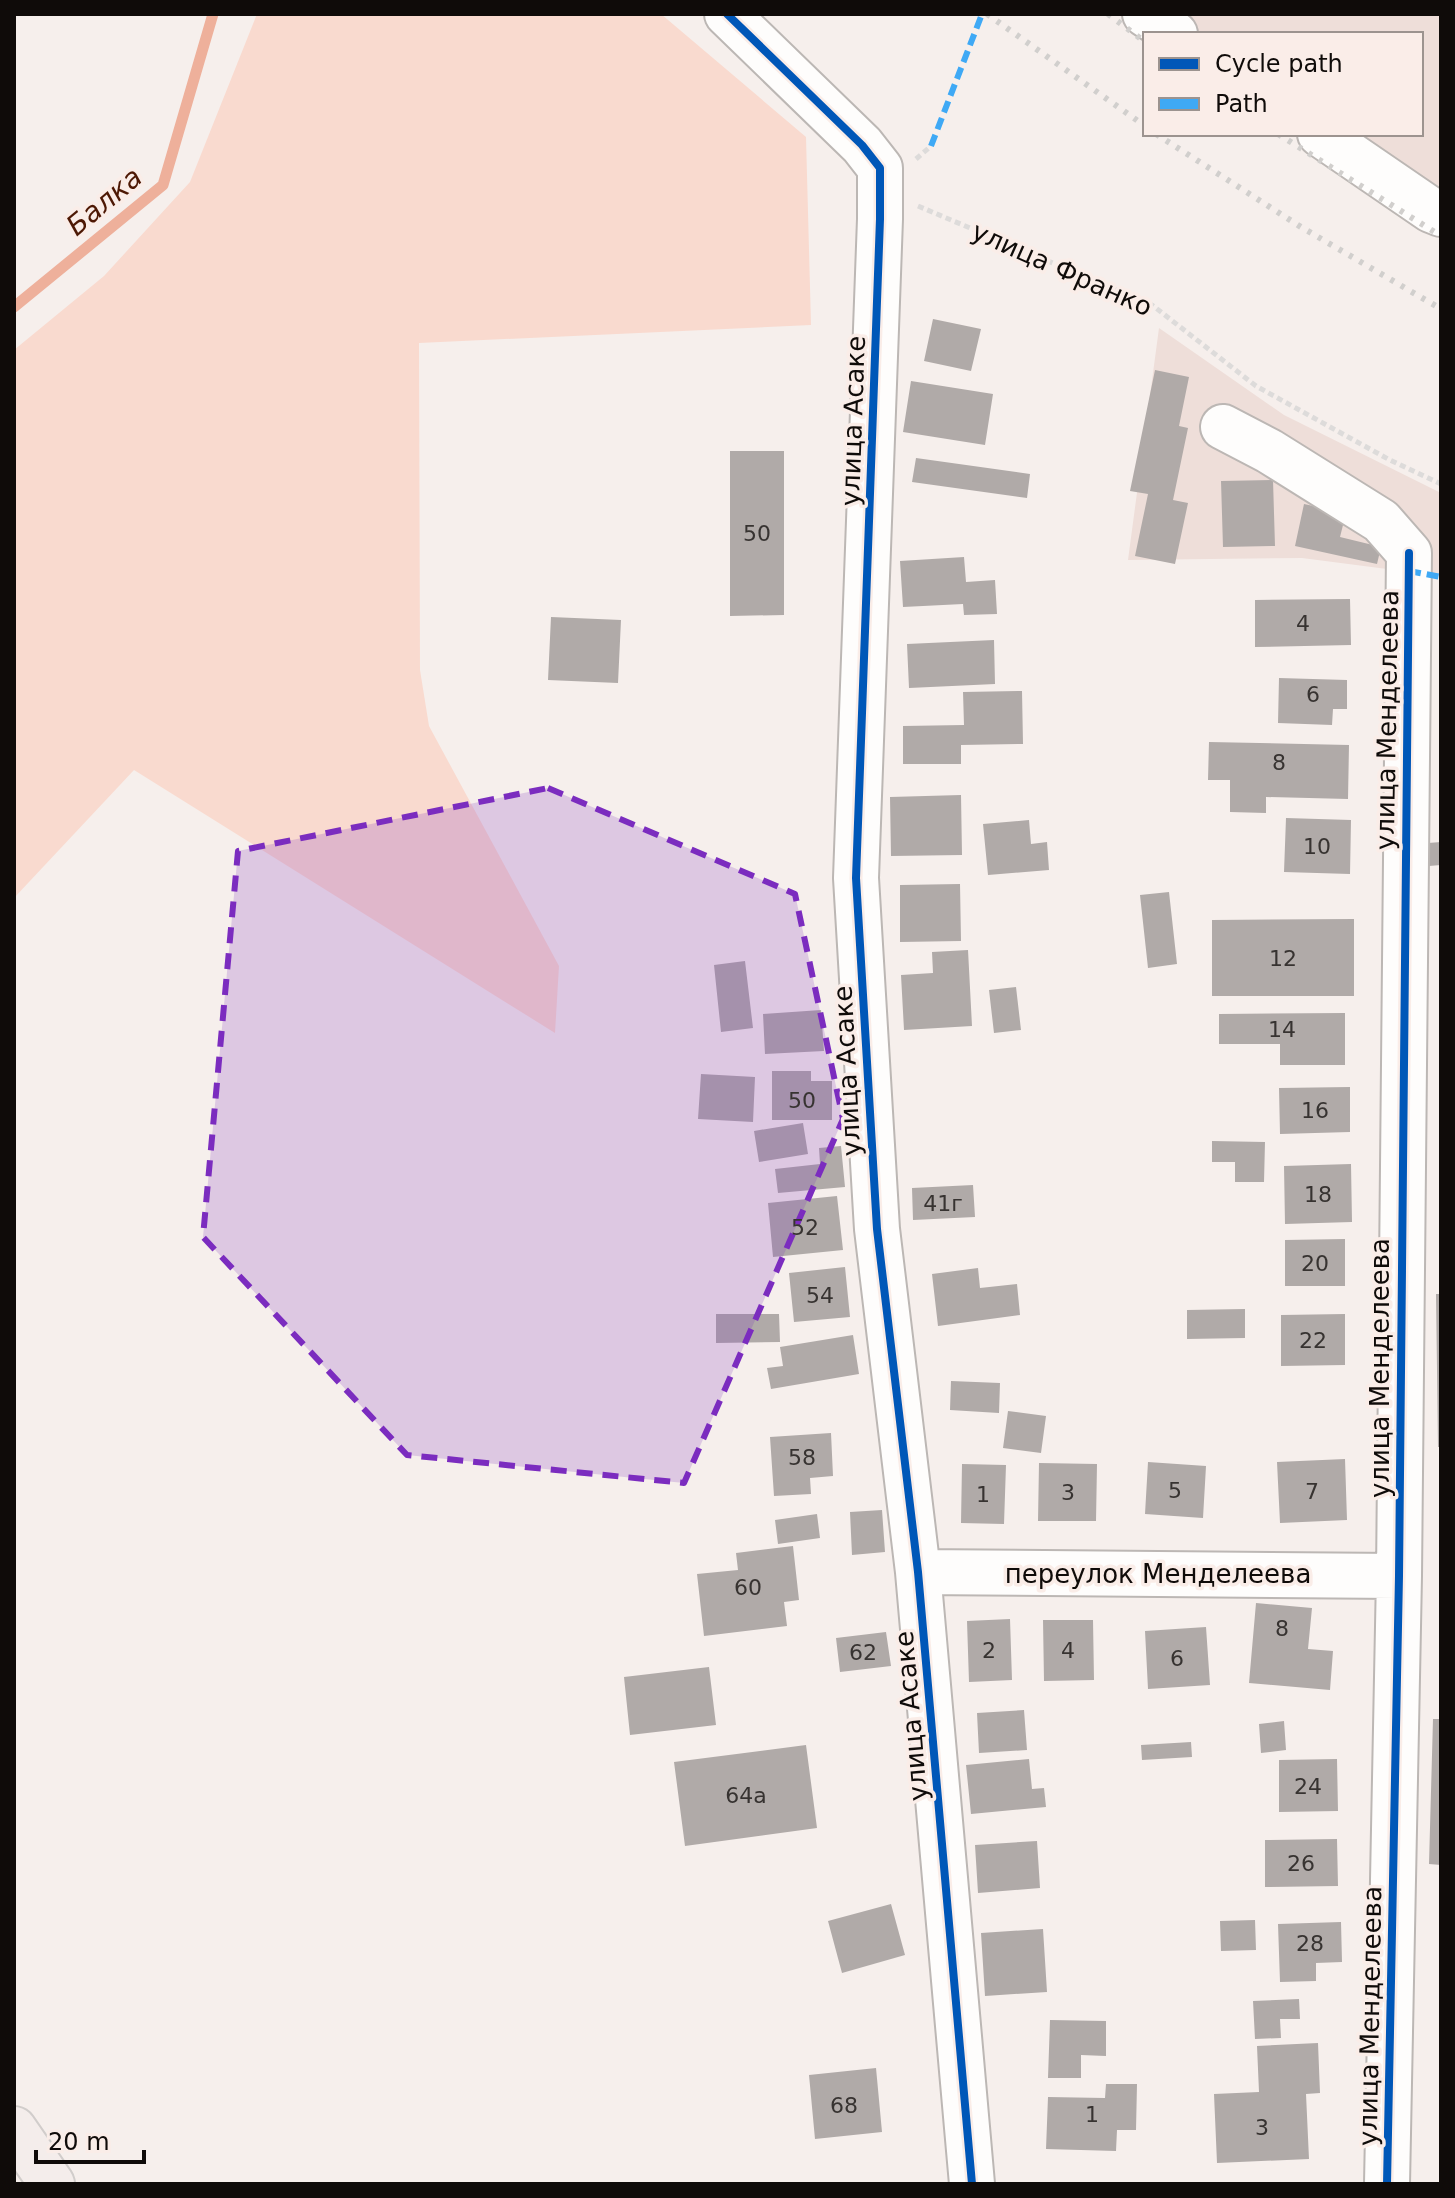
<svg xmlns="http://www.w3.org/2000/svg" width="1455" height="2198" font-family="'DejaVu Sans',sans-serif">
<rect width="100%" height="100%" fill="#f6efec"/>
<path fill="#eeded9" d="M1146,14H1441V214L1320,134H1421V34H1175Z
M1159,328L1284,415L1441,493V576L1302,558L1128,560Z"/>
<path fill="#f9dacf" d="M257,14H661L806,137L811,325L419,343L420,670L429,726L559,966L555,1033L134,770L14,898V350L104,276L190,182Z"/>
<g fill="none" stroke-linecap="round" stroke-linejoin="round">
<path stroke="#eeb09b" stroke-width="11" d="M14,307L163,185L213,14"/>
</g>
<path fill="#b0aaa8" d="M933,319L981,329L971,371L924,361Z
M1155,370L1189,377L1179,426L1188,428L1173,500L1188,503L1175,564L1135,556L1148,494L1130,491Z
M911,381L993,394L985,445L903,432Z
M730,451H784V615L730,616Z
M916,458L1030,474L1027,498L912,482Z
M1273,480L1275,546L1223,547L1221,481Z
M1304,504L1346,513L1340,537L1381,547L1377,564L1295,546Z
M964,557L966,582L995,580L997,614L964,615L963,604L903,607L900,561Z
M1350,599L1351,645L1255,647V600Z
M551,617L621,620L618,683L548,680Z
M994,640L995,684L909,688L907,644Z
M1279,678L1347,680V709H1333L1332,725L1278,723Z
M1022,691L1023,744L961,745V764H903V726L964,725L963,692Z
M1209,742L1349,745L1348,799L1266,797V813L1230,812V780H1208Z
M961,795L962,855L891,856L890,797Z
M1286,818L1351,820L1350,874L1284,872Z
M1029,820L1031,844L1047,842L1049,870L988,875L983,824Z
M1441,842V865L1429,866L1428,843Z
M960,884L961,941L900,942V885Z
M1169,892L1177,964L1148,968L1140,895Z
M1354,919V996H1212V920Z
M968,950L972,1026L904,1030L901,975L933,973L932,952Z
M745,961L753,1028L721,1032L714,965Z
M1016,987L1021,1030L994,1033L989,990Z
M821,1010L824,1051L765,1054L763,1014Z
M1345,1013V1065H1280V1044H1219V1014Z
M772,1071H811V1081H832V1120H772Z
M701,1074L755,1077L753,1122L698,1119Z
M1350,1087V1132L1280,1134L1279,1088Z
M803,1123L808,1154L759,1162L754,1131Z
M1212,1141L1265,1142L1264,1182H1235V1162H1212Z
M841,1146L845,1187L778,1193L775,1169L820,1164L819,1148Z
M1351,1164L1352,1222L1285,1224L1284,1166Z
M973,1185L975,1217L913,1220L912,1188Z
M837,1196L843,1250L773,1257L768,1203Z
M1345,1239V1286H1285V1240Z
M845,1267L850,1317L794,1322L789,1273Z
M978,1268L980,1288L1017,1284L1020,1315L938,1326L932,1274Z
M1436,1294H1441V1447H1438Z
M1245,1309V1338L1187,1339V1310Z
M716,1314H779L780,1342L716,1343Z
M1345,1314V1365L1281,1366V1315Z
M853,1335L859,1374L771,1389L767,1368L783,1366L780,1347Z
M951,1381L1000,1383L999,1413L950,1410Z
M1008,1411L1046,1416L1041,1453L1003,1448Z
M831,1433L833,1476L810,1478L811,1494L774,1496L770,1437Z
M1345,1459L1347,1520L1280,1523L1277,1462Z
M1148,1462L1206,1466L1203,1518L1145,1514Z
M1039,1463L1097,1464L1096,1521H1038Z
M962,1464L1006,1465L1004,1524L961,1523Z
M882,1510L885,1552L852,1555L850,1512Z
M817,1514L820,1538L778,1544L775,1520Z
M793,1546L799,1600L784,1602L787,1626L704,1636L697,1574L738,1570L736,1553Z
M1256,1603L1312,1608L1308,1649L1333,1651L1330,1690L1249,1683Z
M1010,1619L1012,1680L969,1682L967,1621Z
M1043,1620H1093L1094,1680L1044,1681Z
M1206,1627L1210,1685L1148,1689L1145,1631Z
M886,1632L891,1666L840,1672L836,1638Z
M709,1667L716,1725L630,1735L624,1677Z
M1024,1710L1027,1750L979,1753L977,1713Z
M1433,1719H1441V1865L1429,1864Z
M1284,1721L1286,1750L1261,1753L1259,1724Z
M1191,1742L1192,1757L1142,1760L1141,1745Z
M806,1745L817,1828L685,1846L674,1762Z
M1029,1759L1032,1789L1044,1788L1046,1807L971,1814L966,1765Z
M1337,1759L1338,1811L1279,1812V1760Z
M1337,1839L1338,1886L1265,1887V1840Z
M1037,1841L1040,1888L978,1893L975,1845Z
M891,1904L905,1955L842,1973L828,1921Z
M1255,1920L1256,1950L1221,1951L1220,1921Z
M1341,1922L1342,1962L1316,1963V1981L1280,1982L1278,1924Z
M1043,1929L1047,1992L985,1996L981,1933Z
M1299,1999L1300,2019H1280L1281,2038L1255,2039L1253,2001Z
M1050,2020L1106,2021V2056L1081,2055V2078H1048Z
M1318,2043L1320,2093L1306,2094L1309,2159L1217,2163L1214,2094L1259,2092L1257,2046Z
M876,2068L882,2132L815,2139L809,2075Z
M1106,2084H1137L1136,2130H1117L1116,2151L1046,2149L1048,2097L1105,2098Z"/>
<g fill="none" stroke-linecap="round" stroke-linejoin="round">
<defs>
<path id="minor" d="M727,14L862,145L880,168V219L856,878L877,1229L918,1572L972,2184
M1145,14L1175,34
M1320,134L1431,210L1441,214
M1223,427L1269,451L1381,521L1409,553L1399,1576L1387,2184
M918,1572L1399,1576"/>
<path id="major" d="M14,2129L52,2184"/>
</defs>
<use href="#minor" stroke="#bcb7b4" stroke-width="48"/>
<use href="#major" stroke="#d1cdcb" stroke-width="48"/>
<path stroke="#dddbda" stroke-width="5" stroke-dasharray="6 4" stroke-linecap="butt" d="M916,159L931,146
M918,206L1152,305L1256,386L1388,459L1441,484"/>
<use href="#minor" stroke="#fefdfc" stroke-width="44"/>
<use href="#major" stroke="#f4edeb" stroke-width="44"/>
<path stroke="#d1cfcd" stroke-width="6" stroke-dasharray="4 8" stroke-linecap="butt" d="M987,14L1145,126
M1108,14L1145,42
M1156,134L1301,227L1441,309
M1278,134L1441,236"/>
<path stroke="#3fa9f5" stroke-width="6" stroke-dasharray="12 6" stroke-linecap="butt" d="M931,146L982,14
M1409,571L1441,577"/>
<defs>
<path id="cycleway" d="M727,14L862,145L880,168V219L856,878L877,1229L918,1572L972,2184
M1387,2184L1399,1576L1409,553"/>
</defs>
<use href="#cycleway" stroke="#faede8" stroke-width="13"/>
<use href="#cycleway" stroke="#0057b8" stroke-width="8"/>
</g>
<path fill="#7b2cbf" fill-opacity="0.2" stroke="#7b2cbf" stroke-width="6" stroke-dasharray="16 10" stroke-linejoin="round" d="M548,788L795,894L843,1119L684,1483L407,1455L203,1237L238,851Z"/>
<g text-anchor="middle" stroke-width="7" stroke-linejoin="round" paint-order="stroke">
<g font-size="22" fill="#373331">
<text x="757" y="541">50</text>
<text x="1303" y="631">4</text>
<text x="1313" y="702">6</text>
<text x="1279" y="770">8</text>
<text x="1317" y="854">10</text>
<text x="1283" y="966">12</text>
<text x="1282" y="1037">14</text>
<text x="802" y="1108">50</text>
<text x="1315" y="1118">16</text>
<text x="1318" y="1202">18</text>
<text x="943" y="1211">41г</text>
<text x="805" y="1235">52</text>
<text x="1315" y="1271">20</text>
<text x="820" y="1303">54</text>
<text x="1313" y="1348">22</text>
<text x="802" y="1465">58</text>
<text x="1175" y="1498">5</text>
<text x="1312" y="1499">7</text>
<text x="1068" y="1500">3</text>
<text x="983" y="1502">1</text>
<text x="748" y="1595">60</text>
<text x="1282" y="1636">8</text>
<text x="989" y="1658">2</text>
<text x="1068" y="1658">4</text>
<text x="863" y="1660">62</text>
<text x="1177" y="1666">6</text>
<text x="1308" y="1794">24</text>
<text x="746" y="1803">64а</text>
<text x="1301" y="1871">26</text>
<text x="1310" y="1951">28</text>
<text x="844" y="2113">68</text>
<text x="1092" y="2122">1</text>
<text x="1262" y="2135">3</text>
</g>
<g font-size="26" fill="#0f0b09" stroke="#faede8">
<text transform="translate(1062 269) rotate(24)" y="9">улица Франко</text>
<text transform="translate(853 421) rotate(-88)" y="9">улица Асаке</text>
<text transform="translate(1387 720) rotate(-89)" y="9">улица Менделеева</text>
<text transform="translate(847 1071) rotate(-93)" y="9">улица Асаке</text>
<text transform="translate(1380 1368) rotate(-90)" y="9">улица Менделеева</text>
<text x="1158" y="1583">переулок Менделеева</text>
<text transform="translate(911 1716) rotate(-95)" y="9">улица Асаке</text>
<text transform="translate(1370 2016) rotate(-89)" y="9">улица Менделеева</text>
</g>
<g font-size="28" font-style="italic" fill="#4d1804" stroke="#faede8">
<text transform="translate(104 201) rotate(-40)" y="10">Балка</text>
</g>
</g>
<rect width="1455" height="2198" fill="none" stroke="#0f0b09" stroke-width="32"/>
<rect x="1143" y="32" width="280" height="104" fill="#faede8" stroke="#9c938f" stroke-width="2"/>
<rect x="1159" y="58" width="40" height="12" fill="#0057b8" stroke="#9c938f" stroke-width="2"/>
<text x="1215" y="72" font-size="24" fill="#0f0b09">Cycle path</text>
<rect x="1159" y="98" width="40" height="12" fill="#3fa9f5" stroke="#9c938f" stroke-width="2"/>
<text x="1215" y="112" font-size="24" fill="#0f0b09">Path</text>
<path d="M36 2150v12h108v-12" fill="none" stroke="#0f0b09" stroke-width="4"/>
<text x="48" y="2150" font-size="24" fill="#0f0b09" stroke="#faede8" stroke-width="6" paint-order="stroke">20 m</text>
</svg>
